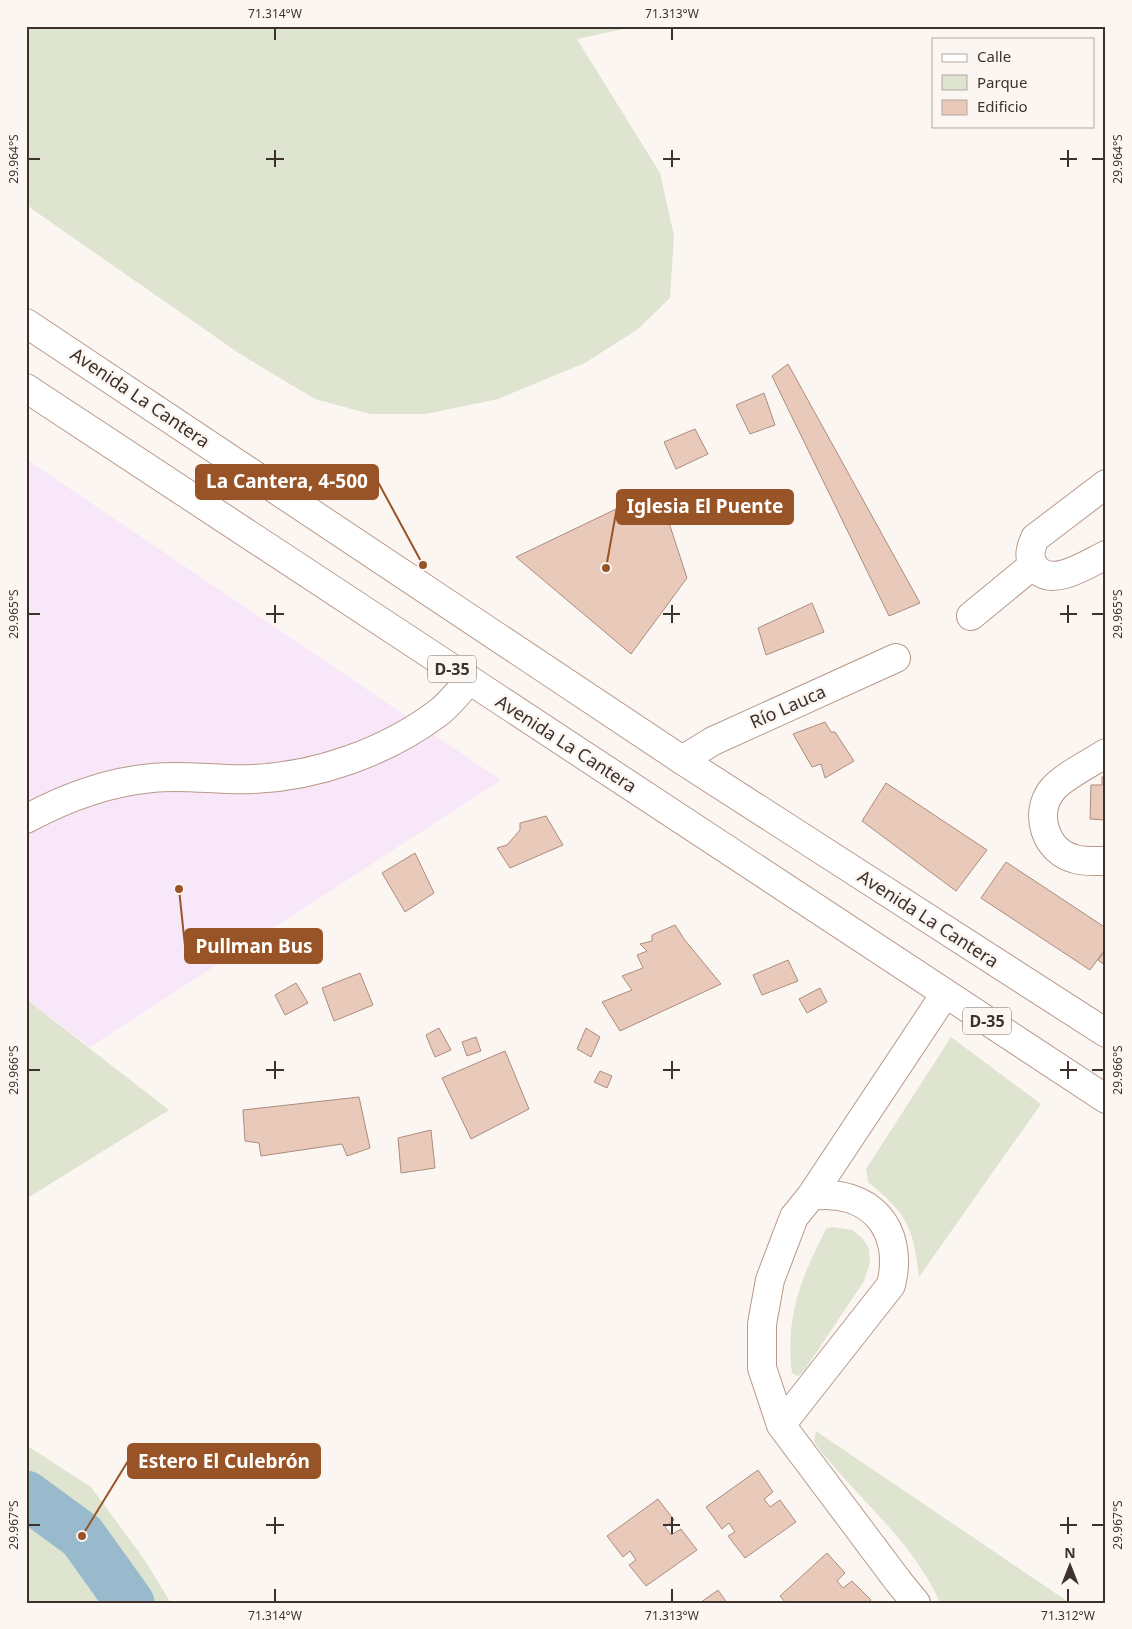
<svg xmlns="http://www.w3.org/2000/svg" width="1132" height="1629" font-family="'Noto Sans',sans-serif">
<rect width="100%" height="100%" fill="#fcf6f2"/>
<path fill="#f7e7f9" d="M26,459L501,780L90,1047L26,999Z"/>
<path fill="#dfe4d0" d="M26,26H638L577,39L660,173L674,236L670,298L638,329L585,363L498,399L426,414H370L315,399L240,354L32,209L26,203Z
M26,999L169,1110L26,1199Z
M951,1037L1041,1104L919,1277C913,1226 907,1214 868,1182L866,1169Z
M832,1227L853,1230L863,1239L869,1249L870,1263L864,1281L804,1371L798,1376L792,1373C785,1316 801,1278 826,1229Z
M816,1431L1070,1603H940C913,1540 854,1496 814,1442Z
M26,1445L91,1487L144,1559L171,1603H26Z"/>
<g fill="none" stroke-linecap="round" stroke-linejoin="round">
<path stroke="#98bacc" stroke-width="49" d="M26,1495L82,1536L130,1603"/>
</g>
<path fill="#e9c9b9" stroke="#ab8d7e" d="M788,364L920,603L889,616L772,376Z
M764,393L775,425L750,434L736,405Z
M695,429L708,454L676,469L664,442Z
M658,489L687,578L631,654L516,557Z
M812,603L824,632L766,655L758,628Z
M825,722L831,732H835L854,761L825,778L821,764L812,767L793,734Z
M1102,777H1106V809H1104V820L1090,819L1091,785H1102Z
M886,783L987,850L956,891L862,821Z
M546,816L563,845L510,868L497,848L507,845L520,830V823Z
M415,853L434,893L405,912L382,873Z
M1006,862L1106,928V948L1090,970L981,898Z
M675,925L684,939L721,984L620,1031L602,1002L632,990L622,976L643,968L637,955L647,951L640,944L652,941V935Z
M1106,949V966L1098,960Z
M788,960L798,981L762,995L753,975Z
M360,973L373,1005L334,1021L322,988Z
M296,983L308,1003L285,1015L275,995Z
M820,988L827,1002L807,1013L799,999Z
M439,1028L451,1050L435,1057L426,1035Z
M586,1028L600,1037L591,1057L577,1049Z
M476,1037L481,1051L467,1056L462,1042Z
M505,1051L529,1109L471,1139L442,1078Z
M600,1071L612,1076L607,1088L594,1082Z
M359,1097L370,1148L347,1156L342,1144L261,1156L259,1143L245,1141L243,1110Z
M431,1130L435,1168L401,1173L398,1138Z
M758,1470L773,1492L764,1499L770,1507L780,1500L796,1522L745,1558L728,1536L735,1532L729,1523L722,1529L706,1507Z
M658,1499L674,1520L665,1527L671,1535L681,1529L697,1550L646,1586L629,1565L636,1560L630,1551L623,1557L607,1536Z
M827,1553L845,1573L837,1581L843,1588L852,1581L871,1600L868,1603H786L780,1596Z
M718,1590L727,1603H700Z"/>
<g fill="none" stroke-linecap="round" stroke-linejoin="round">
<defs>
<path id="minor" d="M1106,484L1035,538C1031,547 1027,558 1035,567C1051,589 1087,564 1106,555
M971,616L1033,565
M1106,753C1091,763 1062,777 1052,790C1033,814 1046,852 1075,859C1085,862 1096,861 1106,861
M682,760L713,741L896,658
M26,819C65,798 107,782 152,778C186,774 220,781 254,779C318,776 386,752 438,713C450,704 459,692 469,680
M781,1425L891,1285C905,1228 869,1188 811,1196
M916,1603L898,1581L781,1425L762,1368V1324L770,1280L794,1217L811,1196L945,994"/>
<path id="highway" d="M26,323L682,760L1106,1033
M26,388L1106,1099"/>
</defs>
<use href="#minor" stroke="#b8998a" stroke-width="30"/>
<use href="#highway" stroke="#b8998a" stroke-width="30"/>
<use href="#minor" stroke="#fff" stroke-width="28"/>
<use href="#highway" stroke="#fff" stroke-width="28"/>
</g>
<path fill="none" stroke="#3d312b" stroke-width="2" d="M275,28V40M672,28V40M275,150V167M672,150V167M1068,150V167M28,159H40M266,159H284M663,159H680M1060,159H1077M1092,159H1104M275,605V623M672,605V623M1068,605V623M28,614H40M266,614H284M663,614H680M1060,614H1077M1092,614H1104M275,1061V1079M672,1061V1079M1068,1061V1079M28,1070H40M266,1070H284M663,1070H680M1060,1070H1077M1092,1070H1104M275,1517V1534M672,1517V1534M1068,1517V1534M28,1525H40M266,1525H284M663,1525H680M1060,1525H1077M1092,1525H1104M275,1589V1602M672,1589V1602M1068,1589V1602"/>
<g text-anchor="middle" stroke-width="5" stroke-linejoin="round" paint-order="stroke">
<g fill="#fcf6f2" stroke="#766c67" stroke-width="1">
<rect x="428" y="655.5" width="48" height="27" rx="4"/>
<rect x="963" y="1007.5" width="48" height="27" rx="4"/>
</g>
<g font-size="16" font-weight="bold" fill="#3d312b">
<text x="452" y="675">D-35</text>
<text x="987" y="1027">D-35</text>
</g>
<g font-size="18" fill="#3d312b" stroke="#fcf6f2">
<text transform="translate(140 398) rotate(34)" y="6">Avenida La Cantera</text>
<text transform="translate(788 707) rotate(-24)" y="6">Río Lauca</text>
<text transform="translate(566 744) rotate(33)" y="6">Avenida La Cantera</text>
<text transform="translate(928 919) rotate(33)" y="6">Avenida La Cantera</text>
</g>
</g>
<path fill="none" stroke="#985426" stroke-width="2" d="M423 565L378 482M606 568L617 507M179 889L185 946M82 1536L128 1461"/>
<g fill="#985426" stroke="#fcf6f2" stroke-width="2">
<circle cx="423" cy="565" r="5"/>
<circle cx="606" cy="568" r="5"/>
<circle cx="179" cy="889" r="5"/>
<circle cx="82" cy="1536" r="5"/>
</g>
<g fill="#985426" stroke="#985426" stroke-width="2">
<rect x="196" y="465" width="182" height="34" rx="5"/>
<rect x="617" y="490" width="176" height="34" rx="5"/>
<rect x="185" y="929" width="137" height="34" rx="5"/>
<rect x="128" y="1444" width="192" height="34" rx="5"/>
</g>
<g font-size="19" text-anchor="middle" font-weight="bold" fill="#fff">
<text x="287" y="488">La Cantera, 4-500</text>
<text x="705" y="513">Iglesia El Puente</text>
<text x="254" y="953">Pullman Bus</text>
<text x="224" y="1468">Estero El Culebrón</text>
</g>
<rect width="1132" height="1629" fill="none" stroke="#fcf6f2" stroke-width="55"/>
<rect x="932" y="38" width="162" height="90" fill="#fcf6f2" stroke="#b0a7a2"/>
<rect x="942" y="54" width="25" height="8" fill="#ffffff" stroke="#b0a7a2"/>
<text x="977" y="62" font-size="15" fill="#3d312b">Calle</text>
<rect x="942" y="75" width="25" height="15" fill="#dfe4d0" stroke="#b0a7a2"/>
<text x="977" y="88" font-size="15" fill="#3d312b">Parque</text>
<rect x="942" y="100" width="25" height="15" fill="#e9c9b9" stroke="#b0a7a2"/>
<text x="977" y="112" font-size="15" fill="#3d312b">Edificio</text>
<g transform="translate(1070 1566)" stroke="#fcf6f2" stroke-width="4" paint-order="stroke">
<path d="M0-4L9 19L0 12L-9 19Z" fill="#3d312b"/>
<text y="-8" font-size="14" font-weight="bold" text-anchor="middle" fill="#3d312b">N</text>
</g>
<rect x="28" y="28" width="1076" height="1574" fill="none" stroke="#3d312b" stroke-width="2"/>
<g font-size="12" text-anchor="middle" fill="#3d312b">
<text x="275" y="18">71.314°W</text>
<text x="672" y="18">71.313°W</text>
<text transform="translate(14 159) rotate(-90)" y="4">29.964°S</text>
<text transform="translate(1118 159) rotate(-90)" y="4">29.964°S</text>
<text transform="translate(14 614) rotate(-90)" y="4">29.965°S</text>
<text transform="translate(1118 614) rotate(-90)" y="4">29.965°S</text>
<text transform="translate(14 1070) rotate(-90)" y="4">29.966°S</text>
<text transform="translate(1118 1070) rotate(-90)" y="4">29.966°S</text>
<text transform="translate(14 1525) rotate(-90)" y="4">29.967°S</text>
<text transform="translate(1118 1525) rotate(-90)" y="4">29.967°S</text>
<text x="275" y="1620">71.314°W</text>
<text x="672" y="1620">71.313°W</text>
<text x="1068" y="1620">71.312°W</text>
</g>
</svg>
